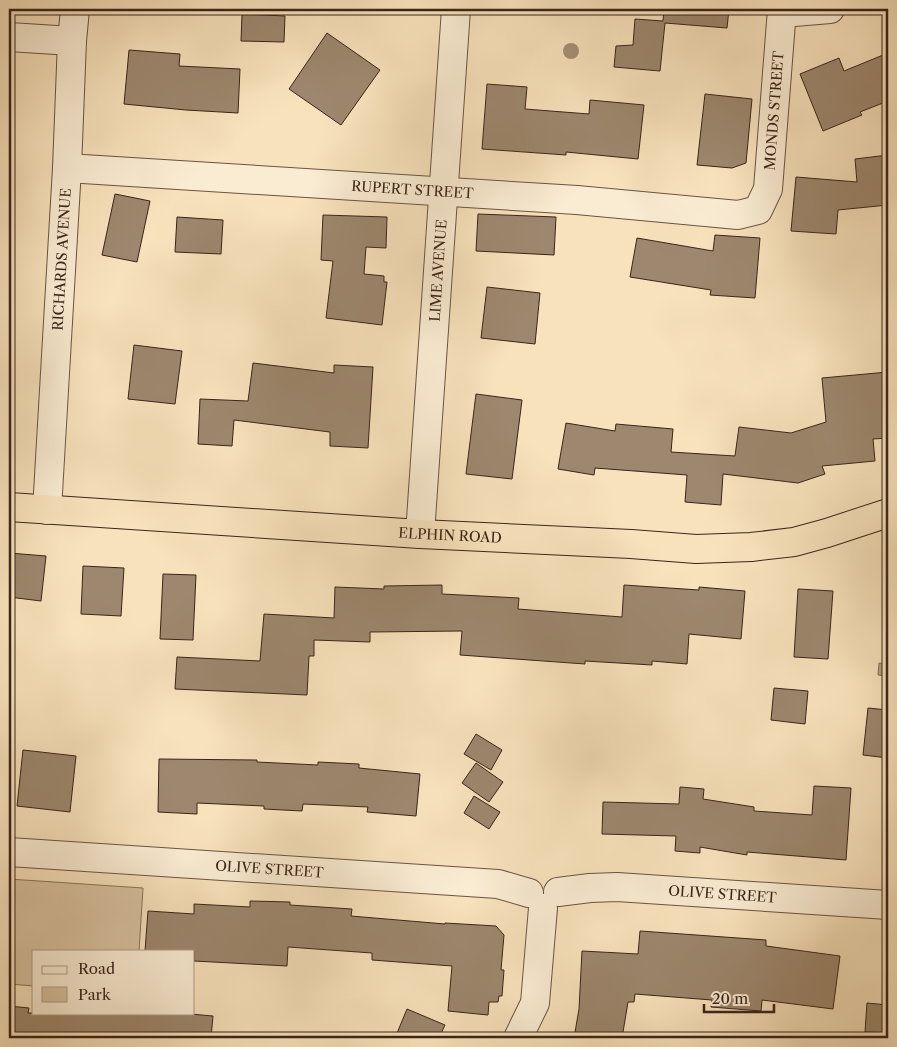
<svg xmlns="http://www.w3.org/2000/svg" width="897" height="1047" font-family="'Libre Caslon Text',serif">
<rect width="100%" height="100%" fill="#f8e2bc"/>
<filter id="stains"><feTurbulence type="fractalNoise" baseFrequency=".004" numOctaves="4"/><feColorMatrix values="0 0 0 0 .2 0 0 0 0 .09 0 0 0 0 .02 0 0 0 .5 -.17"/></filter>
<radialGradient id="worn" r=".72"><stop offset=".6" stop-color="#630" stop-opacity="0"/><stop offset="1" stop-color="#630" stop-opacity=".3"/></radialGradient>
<path fill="#d8c2a0" stroke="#89735c" d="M9,879L143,888L139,951H34V986L9,984Z"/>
<path fill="#b7a185" stroke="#856f5a" d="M879,663L888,664V676L878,675Z"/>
<path fill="#9d876e" stroke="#3a2419" d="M664,9H729L727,28L665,23L660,71L614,67L616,46L633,45L635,19L663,21Z
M242,14L285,16L284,42L241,41Z
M327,33L380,70L341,125L289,89Z
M129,50L180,54L179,66L240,69L238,113L186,110L124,104Z
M888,53V101L860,112L862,115L823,131L800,74L839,58L844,71Z
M487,84L527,87L525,109L589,114L590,100L644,105L638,159L566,152V155L482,149Z
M705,94L752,99L746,163L732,168L697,165Z
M888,155V205L838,210L836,234L791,231L796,177L857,182L855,159Z
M115,194L150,201L137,262L102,255Z
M478,214L556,217L554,255L476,251Z
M323,215L387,217L386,248L366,247L364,274L384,276V282H387L382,325L326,318L333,261L321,260Z
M177,217L223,220L221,254L175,252Z
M715,235L760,238L755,298L710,295L711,290L630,277L637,238L713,251Z
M487,287L540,293L535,344L481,338Z
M134,345L182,351L175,404L128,399Z
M253,363L334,373V365L373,367L368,448L330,446V432L234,420L232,446L198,444L200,399L248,401Z
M888,372V438L873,439L875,461L822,466L825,474L798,483L723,474L721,505L685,502L687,475L595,468L594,475L558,469L566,423L615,431L616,424L673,429L671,452L735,456L739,427L791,433L826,422L822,378Z
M476,394L522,400L512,479L466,474Z
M9,553L46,556L41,601L9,597Z
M83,566L124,568L121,616L81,614Z
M163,574L196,575L193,640L160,639Z
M442,585V594L519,598L518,609L622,617L624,585L699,590V587L745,591L741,639L689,634L687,664L652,661V665L585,661V664L460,655L462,631L370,632V642L314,640V656H309L307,695L175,689L177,657L260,661L264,614L334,618L335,587L384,589V586Z
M798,589L833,591L828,659L794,657Z
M774,688L808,691L805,724L771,720Z
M868,708L888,710V758L863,755Z
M476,734L502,750L491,770L464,754Z
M23,750L76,756L70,812L17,806Z
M159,759L257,760V762L318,765V762L359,764V768L420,774L416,816L367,812L368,807L303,804L302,811L264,809V806L197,803V814L158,812Z
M476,763L503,782L489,802L462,783Z
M814,786L851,788L846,860L747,852V855L700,847V853L675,851L676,836L602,834L603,802L679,804L680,787L704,789L703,799L754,807V811L812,815Z
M474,796L500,812L489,829L464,813Z
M250,901L290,902V905L352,909L351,916L445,924V923L496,926L504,935L501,970H504L502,996H499L498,1002H489L488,1015L448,1011L452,966L372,960V953L288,947L287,966L194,961V951H145L148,911L194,914V904L250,907Z
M640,931L766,940V946L840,956L833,1009L762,1000L761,1011L711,1007L712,1000L635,994L634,1002H628L622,1038H574L579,1009L582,951L638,954Z
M867,1003L888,1005V1033L865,1032Z
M9,1006L29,1008L28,1013H179L213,1016L211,1038H9Z
M407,1009L445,1025L439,1038H395Z"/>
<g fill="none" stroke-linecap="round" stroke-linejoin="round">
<defs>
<g id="minor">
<path d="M782,13L830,9"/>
<path d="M9,37L72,41"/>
<path id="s1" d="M67,168L577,200L738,215L758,210L768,189L782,9"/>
<path id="s2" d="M47,510L67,168L72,41L75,9"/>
<path id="s3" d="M420,534L456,9"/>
<path id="s4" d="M9,852L498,884L529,893"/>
<path id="s5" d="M558,892L590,888L617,887L888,905"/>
<path d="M518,1038L535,1003L543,908"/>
</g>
<g id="highway">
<path id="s6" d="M9,507L420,534L631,544L696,549L751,547L794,542L827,533L888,513"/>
</g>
</defs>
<use href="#minor" stroke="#6a5442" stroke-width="30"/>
<use href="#highway" stroke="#3a2419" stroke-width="30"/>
<use href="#minor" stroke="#faecd3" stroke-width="28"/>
<use href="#highway" stroke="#f8e2bc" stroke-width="28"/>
</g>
<circle fill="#a69075" cx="571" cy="51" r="8"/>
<g text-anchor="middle" stroke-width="4" stroke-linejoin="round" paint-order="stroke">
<g font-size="14" fill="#3a2419" stroke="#faecd3">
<text dy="5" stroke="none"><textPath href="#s1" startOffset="795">MONDS STREET</textPath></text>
<text dy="5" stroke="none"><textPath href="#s1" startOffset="346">RUPERT STREET</textPath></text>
<text dy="5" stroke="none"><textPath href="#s2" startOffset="251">RICHARDS AVENUE</textPath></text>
<text dy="5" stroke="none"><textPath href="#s3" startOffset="264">LIME AVENUE</textPath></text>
<text dy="5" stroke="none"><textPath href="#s6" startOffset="442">ELPHIN ROAD</textPath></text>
<text dy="5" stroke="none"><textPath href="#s4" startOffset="261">OLIVE STREET</textPath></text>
<text dy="5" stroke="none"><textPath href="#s5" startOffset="165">OLIVE STREET</textPath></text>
</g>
</g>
<rect width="897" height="1047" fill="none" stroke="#f8e2bc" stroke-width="30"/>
<rect x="10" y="10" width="877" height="1027" fill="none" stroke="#3a2419" stroke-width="2.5"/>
<rect x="15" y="15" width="867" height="1017" fill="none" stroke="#3a2419"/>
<rect x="32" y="950" width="162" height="65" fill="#faecd3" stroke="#ad9c89"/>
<rect x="42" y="966" width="25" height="8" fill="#faecd3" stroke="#ad9c89"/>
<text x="78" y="974" font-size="15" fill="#3a2419">Road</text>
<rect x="42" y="987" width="25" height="15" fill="#d8c2a0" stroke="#ad9c89"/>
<text x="78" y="1000" font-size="15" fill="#3a2419">Park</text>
<path d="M704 1004v8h70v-8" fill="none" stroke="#3a2419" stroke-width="2.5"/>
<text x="712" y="1004" font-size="15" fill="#3a2419" stroke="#faecd3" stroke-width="4" paint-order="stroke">20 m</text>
<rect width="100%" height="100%" filter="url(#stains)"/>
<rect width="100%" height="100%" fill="url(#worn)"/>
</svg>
